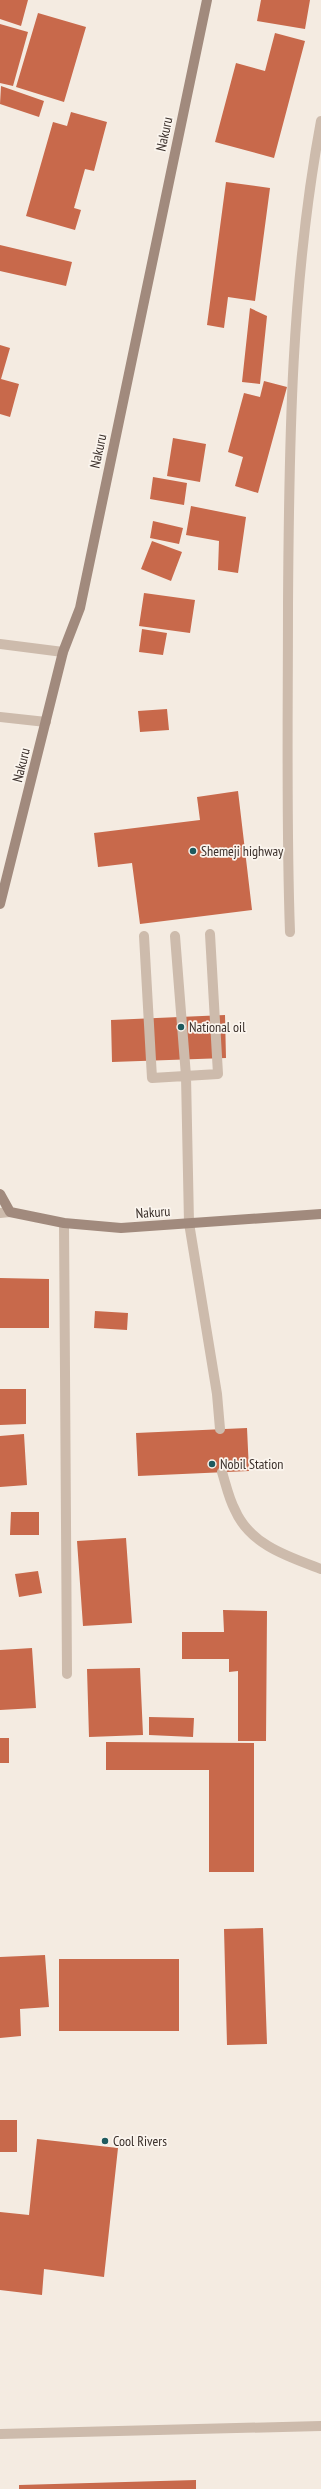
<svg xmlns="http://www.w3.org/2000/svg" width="321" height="2489" font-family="'PT Sans Narrow',sans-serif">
<rect width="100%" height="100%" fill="#f4ebe1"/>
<path fill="#c8694b" d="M0,0H28L21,26L0,19Z
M261,0H310L305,29L257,21Z
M38,13L86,27L64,102L16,87Z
M0,24L28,32L13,86L0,83Z
M275,33L305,41L274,158L215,142L236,63L265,71Z
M1,86L44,101L39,117L0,104Z
M71,112L107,122L94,171L85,169L74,208L81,210L75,230L26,216L53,122L67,126Z
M226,182L270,188L255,301L228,297L224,328L207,325Z
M0,245L72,262L66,286L0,271Z
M250,308L267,316L260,384L242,382Z
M0,345L10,348L1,379L19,384L10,417L0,414Z
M264,381L287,387L258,493L235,486L243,457L228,452L244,393L260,397Z
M173,438L206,444L200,482L167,476Z
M153,477L187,483L184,505L150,499Z
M191,506L246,517L238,573L218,570L219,541L186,535Z
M153,521L183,528L179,544L150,538Z
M152,541L182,552L171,581L141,569Z
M144,593L195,600L190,633L139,626Z
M142,629L167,633L163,655L139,652Z
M167,709L169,730L140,732L138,711Z
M238,791L252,910L140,924L132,863L98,867L94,833L200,820L197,797Z
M225,1015L226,1058L112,1062L111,1020Z
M0,1278L49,1279V1328H0Z
M95,1311L128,1313L127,1330L94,1328Z
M0,1389H26V1424L0,1425Z
M247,1428L249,1471L138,1476L136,1433Z
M24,1434L27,1485L0,1487V1436Z
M11,1512H39V1535H10Z
M126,1538L132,1623L83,1626L77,1541Z
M38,1571L42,1593L19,1597L15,1574Z
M223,1610L267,1611L266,1741H238V1671L229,1672V1659H182V1632H224Z
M32,1648L36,1708L0,1710V1650Z
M140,1668L143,1735L89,1737L87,1669Z
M149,1717L194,1718L193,1737L149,1735Z
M0,1738H9V1763H0Z
M106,1742L254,1743V1872H209V1770H106Z
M263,1928L267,2044L227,2045L224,1929Z
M45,1955L49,2007L20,2009L21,2036L0,2038V1957Z
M59,1959H179V2031H59Z
M0,2120H17V2152H0Z
M37,2139L118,2148L104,2277L44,2269L42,2295L0,2290V2212L29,2215Z
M196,2480V2489H19V2485Z"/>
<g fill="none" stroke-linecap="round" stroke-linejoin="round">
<path stroke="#cdbbac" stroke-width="10" d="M0,717L46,722
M144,936L152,1078L218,1074L210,934
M175,936L186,1076L189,1223L217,1394L220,1429
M222,1472C226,1485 229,1499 235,1510C250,1545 289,1557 321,1569"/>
<path stroke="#cdbbac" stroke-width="10" d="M0,644L63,652
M290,932C286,823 288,714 288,605C289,443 291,281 321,121
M0,1213L10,1212
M64,1223L67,1674
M0,2434L321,2426"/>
<path stroke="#a18a7d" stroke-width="10" d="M0,904L63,652L80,608L207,0
M0,1194L10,1212L64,1223L121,1228L321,1214"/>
</g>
<g fill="#1f5a5e" stroke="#fbf5ee" stroke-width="1.5">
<circle cx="193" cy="851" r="4"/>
<circle cx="181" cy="1027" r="4"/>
<circle cx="212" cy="1464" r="4"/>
<circle cx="105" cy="2141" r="4"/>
</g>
<g text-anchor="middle" stroke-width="3.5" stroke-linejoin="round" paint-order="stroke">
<g font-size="14" fill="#3b302b" stroke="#fbf5ee">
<text transform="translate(164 134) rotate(-78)" y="5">Nakuru</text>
<text transform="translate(98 451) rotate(-78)" y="5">Nakuru</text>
<text transform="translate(21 765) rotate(-76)" y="5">Nakuru</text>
<text transform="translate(153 1212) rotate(-4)" y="5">Nakuru</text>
</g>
<g font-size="14" fill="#3b302b" stroke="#fbf5ee" text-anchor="start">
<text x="201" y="856">Shemeji highway</text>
<text x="189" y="1032">National oil</text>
<text x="220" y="1469">Nobil Station</text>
<text x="113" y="2146">Cool Rivers</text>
</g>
</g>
</svg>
